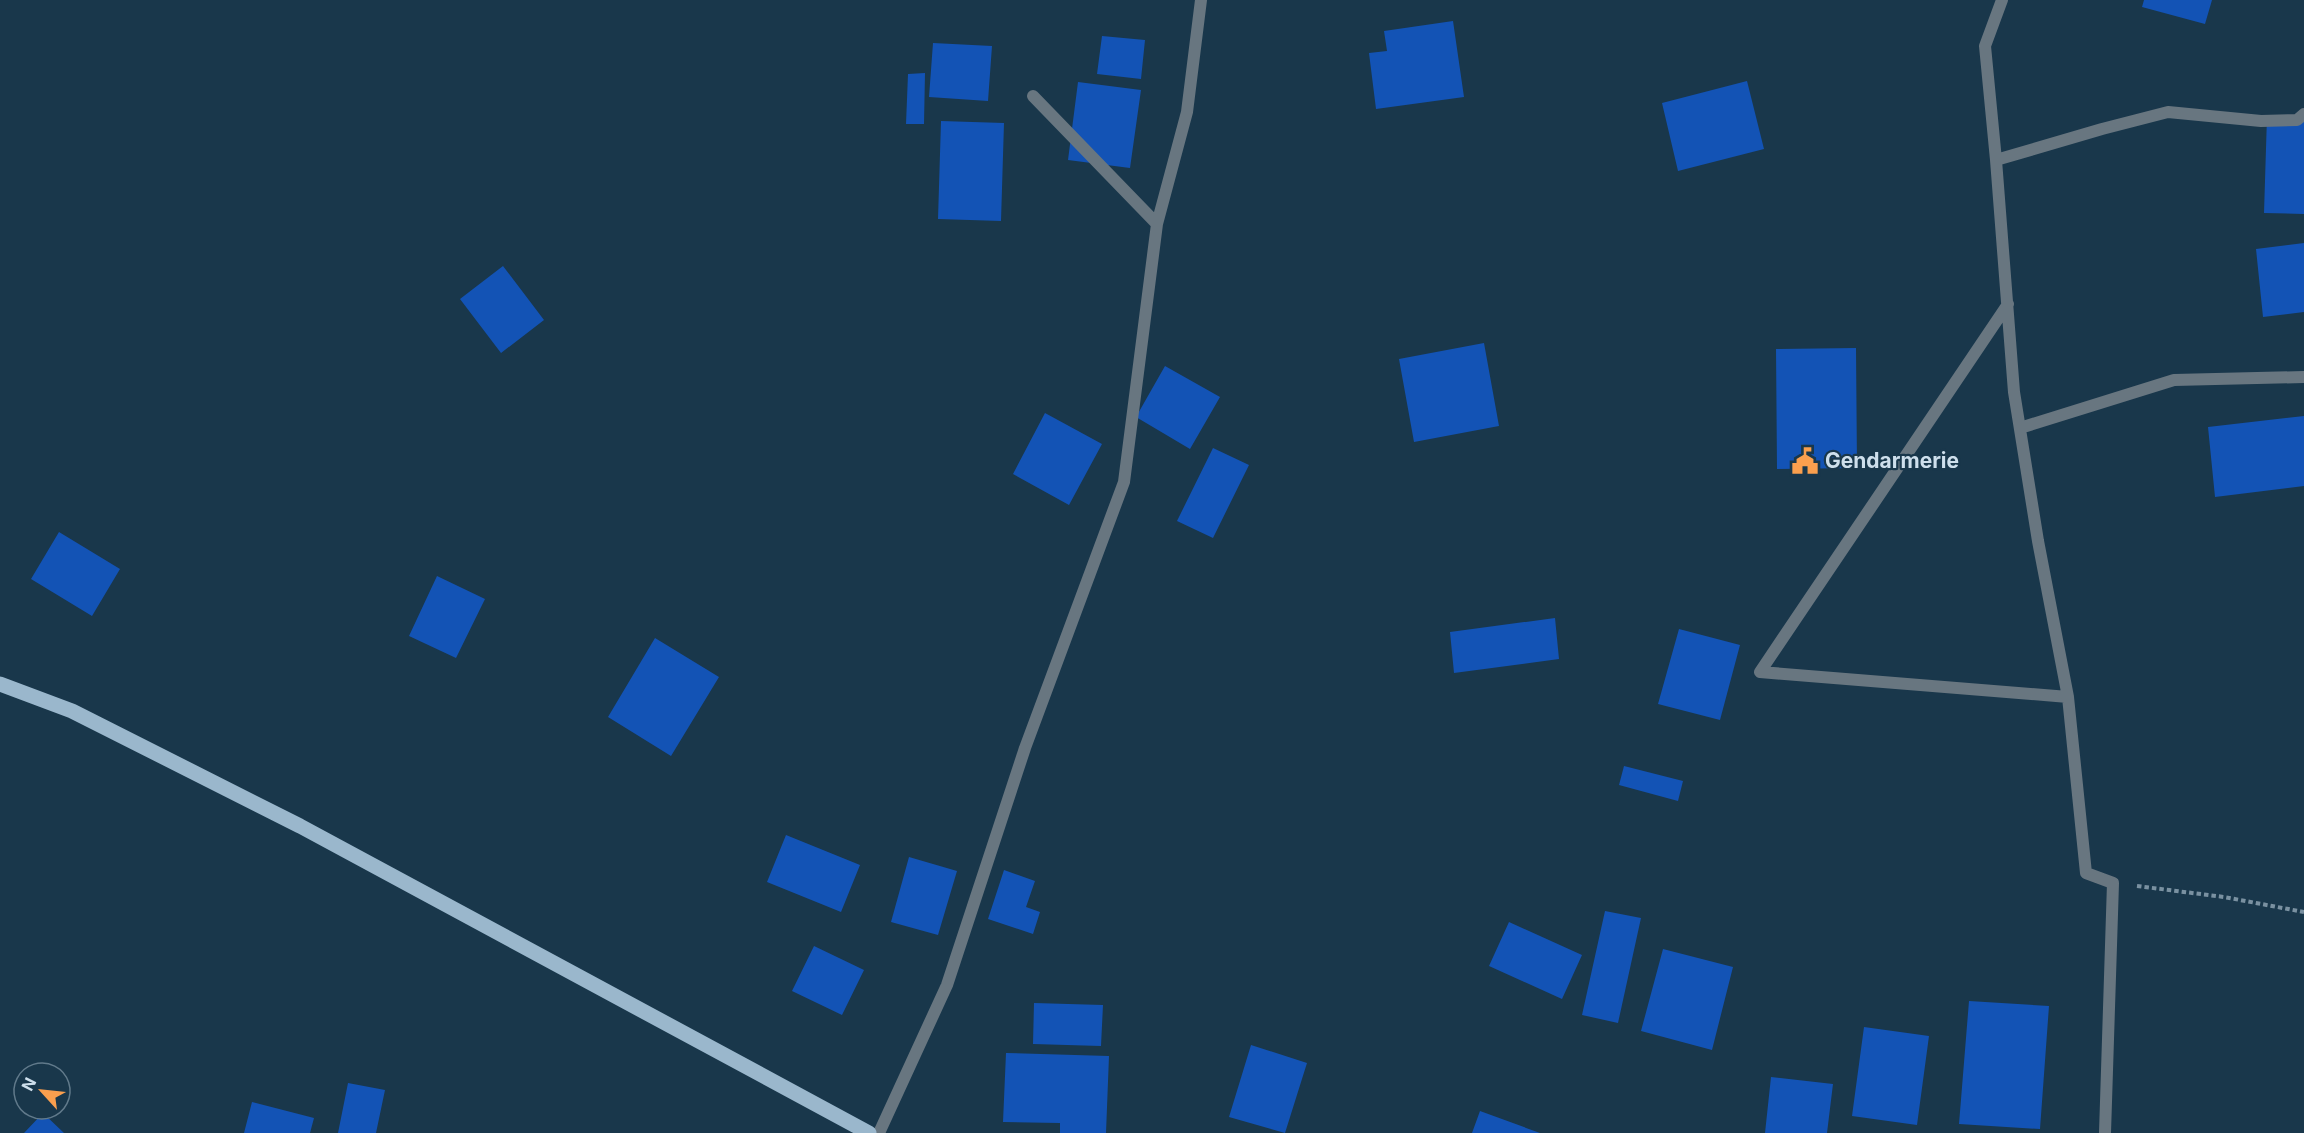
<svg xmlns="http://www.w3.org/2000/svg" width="2304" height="1133" font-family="Inter,sans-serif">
<rect width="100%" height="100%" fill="#19374b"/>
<path fill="#1353b5" d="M2144,0H2212L2205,24L2142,7Z
M1453,21L1464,97L1376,109L1369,53L1387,51L1384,31Z
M1102,36L1145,40L1141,79L1097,74Z
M933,43L992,46L988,101L929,97Z
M925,73L924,124H906L908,74Z
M1747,81L1764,149L1678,171L1662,103Z
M1078,82L1141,90L1130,168L1068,160Z
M2267,116L2304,117V214L2264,213Z
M941,121L1004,123L1001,221L938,219Z
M2304,243V312L2263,317L2256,249Z
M503,266L544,320L501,353L460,299Z
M1484,343L1499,426L1414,442L1399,359Z
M1856,348L1857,468L1777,469L1776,349Z
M1165,366L1220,397L1190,449L1136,417Z
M1045,413L1102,444L1069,505L1013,474Z
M2304,416V486L2215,497L2208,427Z
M1213,448L1249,465L1213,538L1177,521Z
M59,532L120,569L92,616L31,579Z
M437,576L485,599L456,658L409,636Z
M1555,618L1559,659L1454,673L1450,632Z
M1679,629L1740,645L1720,720L1658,704Z
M655,638L719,677L671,756L608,717Z
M1624,766L1683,781L1678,801L1619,785Z
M786,835L860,865L841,912L767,882Z
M909,857L957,871L938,935L891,922Z
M1004,870L1035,881L1026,907L1040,912L1033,934L988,919Z
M1605,911L1641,918L1618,1023L1582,1015Z
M1509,922L1582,955L1562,999L1489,966Z
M814,946L864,970L842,1015L792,991Z
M1663,949L1733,967L1712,1050L1641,1031Z
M1969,1001L2049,1006L2040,1129L1959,1124Z
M1034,1003L1103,1005L1101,1046L1033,1044Z
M1864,1027L1929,1036L1917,1125L1852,1116Z
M1251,1045L1307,1063L1285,1133L1229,1117Z
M1006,1053L1109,1056L1106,1133H1060V1123L1003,1122Z
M1771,1077L1833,1084L1827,1133H1765Z
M348,1083L385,1090L376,1133H338Z
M252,1102L314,1118L310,1133H244Z
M1480,1111L1540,1133H1472Z
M43,1113L64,1133H24Z"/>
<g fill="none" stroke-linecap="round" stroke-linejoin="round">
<path stroke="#7a91a1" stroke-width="4" stroke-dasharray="4.5 3" stroke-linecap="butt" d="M2137,886L2224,897L2304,912"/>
<path stroke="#687680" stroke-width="12" d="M2002,0L1985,46L1996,160L2014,392L2038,541L2068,697L2086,873L2113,883L2105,1133
M1996,160L2102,129L2168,112L2261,121L2297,120L2304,114
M1157,224L1187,112L1201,0
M2008,304L1760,672L2068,697
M2020,428L2174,380L2304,377
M879,1133L947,985L1025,748L1124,482L1157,224L1033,96"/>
<path stroke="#9ab7cc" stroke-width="15" d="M0,684L72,711L300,826L869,1133"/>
</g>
<defs>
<symbol id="civic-bare" viewBox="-9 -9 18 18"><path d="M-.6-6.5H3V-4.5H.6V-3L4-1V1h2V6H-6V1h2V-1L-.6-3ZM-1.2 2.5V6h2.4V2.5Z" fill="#fa9f4e" stroke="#19374b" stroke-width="2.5" paint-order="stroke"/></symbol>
</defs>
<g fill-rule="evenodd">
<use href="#civic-bare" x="1786" y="442" width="38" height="38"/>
</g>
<g text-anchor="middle" stroke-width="4.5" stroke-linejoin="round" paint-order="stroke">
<g font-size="21" font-weight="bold" fill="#cedfec" stroke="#19374b" text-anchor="start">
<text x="1825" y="468">Gendarmerie</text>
</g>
</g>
<g transform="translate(42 1091) rotate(297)"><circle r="28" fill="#19374b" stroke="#617a8b" stroke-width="1.5"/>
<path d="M0-4.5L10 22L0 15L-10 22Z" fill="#fa9f4e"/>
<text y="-9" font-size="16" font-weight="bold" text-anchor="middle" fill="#cedfec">N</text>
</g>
</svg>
